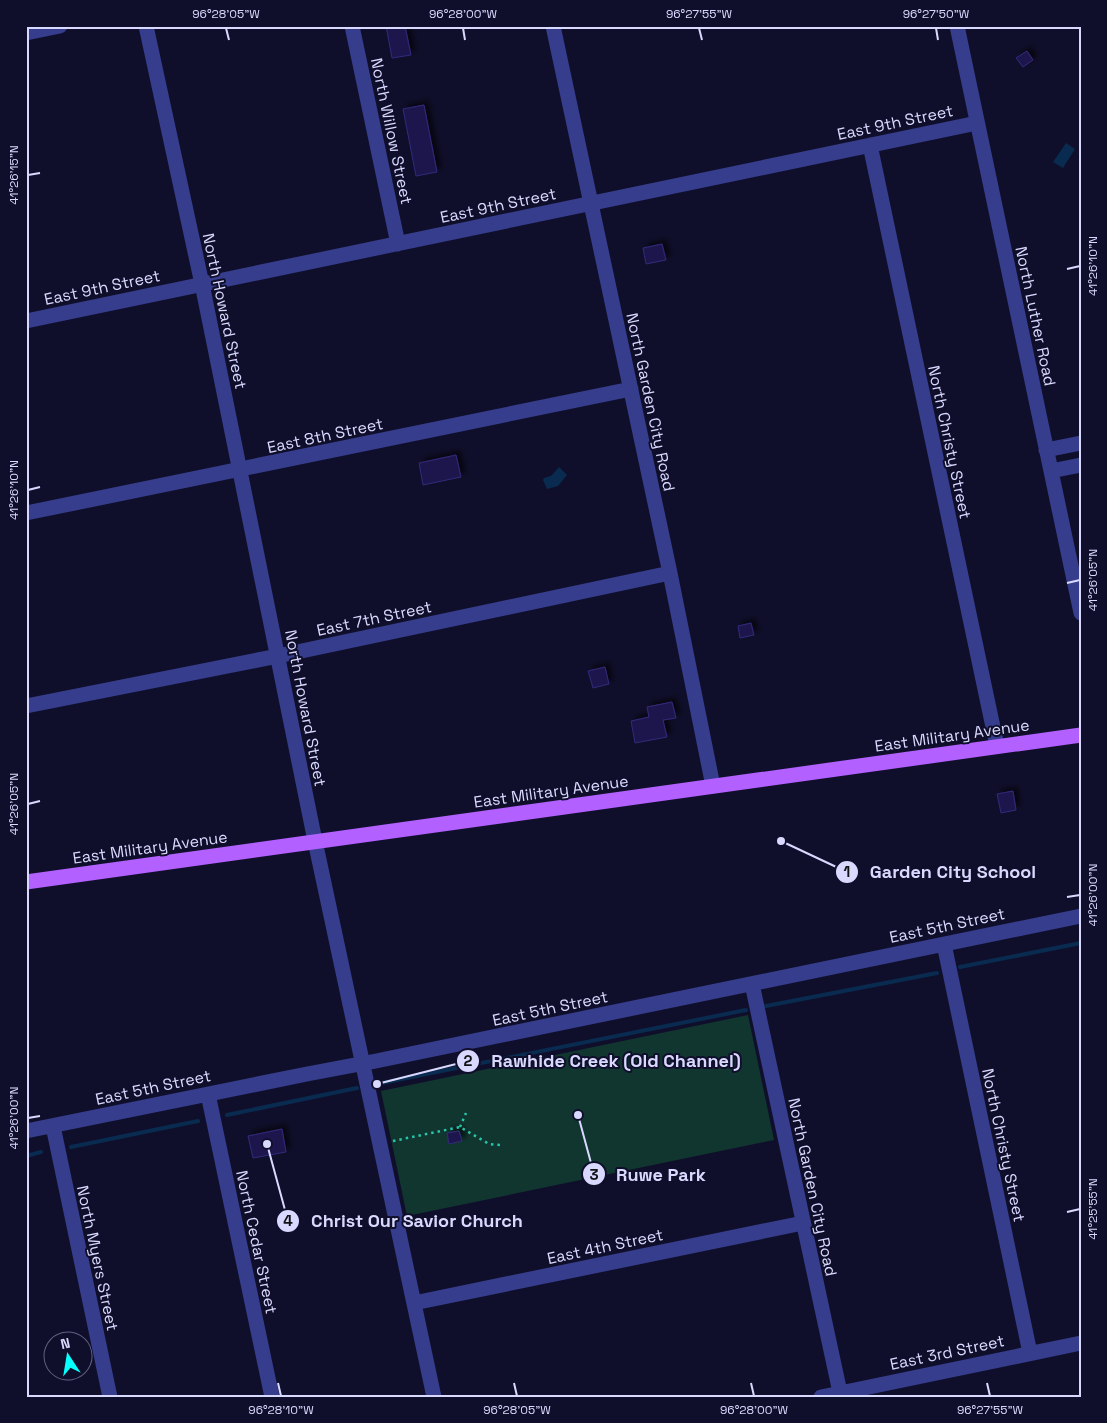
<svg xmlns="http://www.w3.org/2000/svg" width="1107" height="1423" font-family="'Space Grotesk',sans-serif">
<defs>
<filter id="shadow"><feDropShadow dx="4.5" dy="-4.5" stdDeviation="2.5" flood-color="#0009"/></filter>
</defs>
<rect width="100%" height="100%" fill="#100f2b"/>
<path fill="#113630" d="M748,1015L774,1140L407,1216L381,1091Z"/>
<path fill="#092b50" d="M1066,143L1075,149L1063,168L1053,162Z
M559,467L567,475L558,486L547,489L543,480L544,478L551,476Z"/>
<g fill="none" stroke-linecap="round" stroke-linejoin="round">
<path stroke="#092b50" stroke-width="4" d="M960,967L1081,943
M766,1006L937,973
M377,1084L746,1010
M227,1115L357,1088
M71,1147L198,1121
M26,1156L41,1152"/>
</g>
<path fill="#1e194d" stroke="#312a7b" filter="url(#shadow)" d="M386,26H405L411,55L392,58Z
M1027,51L1033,60L1023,67L1016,58Z
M424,105L437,172L416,176L403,109Z
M662,244L666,260L646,264L643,248Z
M456,455L461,477L423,485L419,463Z
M751,623L754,635L740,638L738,626Z
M605,667L609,684L593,688L588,671Z
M672,702L676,718L663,720L667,737L635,743L631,721L649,717L647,707Z
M1013,791L1016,810L1001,813L997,794Z
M282,1129L286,1152L253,1158L248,1136Z
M459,1131L462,1141L449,1144L447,1133Z"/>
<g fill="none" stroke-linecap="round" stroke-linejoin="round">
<path stroke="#27c5aa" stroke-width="2.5" stroke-dasharray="2.5 4" stroke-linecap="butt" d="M460,1127L466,1113
M393,1141L460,1127L489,1144L500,1145"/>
<path stroke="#363d8d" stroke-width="15" d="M146,26L202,284L315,841L434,1397
M352,26L398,244
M553,26L670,573L713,786
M957,26L1081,613
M26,33L60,26
M870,145L997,746
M26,321L977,123
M1046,450L1081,443
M1051,471L1081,465
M26,513L631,389
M26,706L278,656L670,573
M944,944L1030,1353
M752,984L841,1397
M208,1094L272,1397
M53,1126L110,1397
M26,1131L307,1074L376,1061L1081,916
M414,1303L803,1223
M821,1397L1081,1343"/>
<path stroke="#b260ff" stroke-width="15" d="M26,882L1081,735"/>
</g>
<path fill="none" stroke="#d9d9ff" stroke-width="2" d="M226,28L229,40M463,28L465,40M699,28L702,40M936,28L938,40M28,175L40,173M1067,269L1080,266M28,490L40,487M1067,583L1080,580M28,804L40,801M1067,897L1080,895M28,1118L40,1116M1067,1212L1080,1209M278,1383L281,1396M514,1383L517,1396M751,1383L754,1396M987,1383L990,1396"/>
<g text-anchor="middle" stroke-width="4" stroke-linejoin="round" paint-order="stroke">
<g font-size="16" fill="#d9d9ff" stroke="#100f2b">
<text transform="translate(895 122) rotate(-12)" y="6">East 9th Street</text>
<text transform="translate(392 131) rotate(78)" y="6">North Willow Street</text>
<text transform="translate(498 205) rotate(-12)" y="6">East 9th Street</text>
<text transform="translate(102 287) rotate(-12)" y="6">East 9th Street</text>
<text transform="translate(225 311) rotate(78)" y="6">North Howard Street</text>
<text transform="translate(1036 316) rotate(78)" y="6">North Luther Road</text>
<text transform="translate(651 402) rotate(78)" y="6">North Garden City Road</text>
<text transform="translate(325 435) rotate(-12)" y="6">East 8th Street</text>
<text transform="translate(950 442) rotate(78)" y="6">North Christy Street</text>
<text transform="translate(374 618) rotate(-12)" y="6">East 7th Street</text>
<text transform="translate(306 708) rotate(79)" y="6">North Howard Street</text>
<text transform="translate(952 735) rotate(-8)" y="6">East Military Avenue</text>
<text transform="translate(551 791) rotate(-8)" y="6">East Military Avenue</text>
<text transform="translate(150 847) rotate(-8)" y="6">East Military Avenue</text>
<text transform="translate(947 925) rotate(-12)" y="6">East 5th Street</text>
<text transform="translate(550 1008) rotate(-12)" y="6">East 5th Street</text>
<text transform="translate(153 1087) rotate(-12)" y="6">East 5th Street</text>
<text transform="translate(1004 1145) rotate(78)" y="6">North Christy Street</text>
<text transform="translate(813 1187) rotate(78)" y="6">North Garden City Road</text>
<text transform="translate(257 1242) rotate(78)" y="6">North Cedar Street</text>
<text transform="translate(605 1246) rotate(-12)" y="6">East 4th Street</text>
<text transform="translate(98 1258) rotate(78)" y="6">North Myers Street</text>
<text transform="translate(947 1352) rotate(-12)" y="6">East 3rd Street</text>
</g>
</g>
<path fill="none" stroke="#d9d9ff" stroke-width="2" d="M781 841L847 872M377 1084L468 1061M578 1115L594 1174M267 1144L288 1221"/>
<g fill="#d9d9ff" stroke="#100f2b" stroke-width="2">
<circle cx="781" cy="841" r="5"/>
<circle cx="377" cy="1084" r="5"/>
<circle cx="578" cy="1115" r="5"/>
<circle cx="267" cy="1144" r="5"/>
<circle cx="847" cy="872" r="12"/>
<circle cx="468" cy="1061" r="12"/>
<circle cx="594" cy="1174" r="12"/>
<circle cx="288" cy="1221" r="12"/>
</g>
<g font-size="15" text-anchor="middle" font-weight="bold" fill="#111">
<text x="847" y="877">1</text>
<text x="468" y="1066">2</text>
<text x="594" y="1180">3</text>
<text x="288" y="1226">4</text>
</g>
<g font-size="18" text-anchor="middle" font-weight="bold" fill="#d9d9ff" stroke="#100f2b" stroke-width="4" stroke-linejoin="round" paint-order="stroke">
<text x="953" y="878">Garden City School</text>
<text x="616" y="1067">Rawhide Creek (Old Channel)</text>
<text x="661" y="1181">Ruwe Park</text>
<text x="417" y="1227">Christ Our Savior Church</text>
</g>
<rect width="1107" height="1423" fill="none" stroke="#100f2b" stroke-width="55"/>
<g transform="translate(68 1356) rotate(348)"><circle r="24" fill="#100f2b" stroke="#606080"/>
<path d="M0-4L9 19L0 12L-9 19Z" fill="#05fffd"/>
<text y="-8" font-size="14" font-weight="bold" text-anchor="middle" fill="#d9d9ff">N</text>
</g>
<rect x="28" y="28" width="1052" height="1368" fill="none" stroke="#d9d9ff" stroke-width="2"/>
<g font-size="12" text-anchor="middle" fill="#d9d9ff">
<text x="226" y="18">96°28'05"W</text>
<text x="463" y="18">96°28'00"W</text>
<text x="699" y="18">96°27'55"W</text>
<text x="936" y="18">96°27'50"W</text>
<text transform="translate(14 175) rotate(-90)" y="4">41°26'15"N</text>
<text transform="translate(1093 266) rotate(-90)" y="4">41°26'10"N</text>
<text transform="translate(14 490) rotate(-90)" y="4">41°26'10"N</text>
<text transform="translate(1093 580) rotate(-90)" y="4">41°26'05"N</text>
<text transform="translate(14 804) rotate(-90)" y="4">41°26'05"N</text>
<text transform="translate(1093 895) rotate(-90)" y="4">41°26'00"N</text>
<text transform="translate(14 1118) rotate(-90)" y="4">41°26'00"N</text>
<text transform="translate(1093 1209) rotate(-90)" y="4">41°25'55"N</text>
<text x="281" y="1414">96°28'10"W</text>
<text x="517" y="1414">96°28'05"W</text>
<text x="754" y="1414">96°28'00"W</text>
<text x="990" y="1414">96°27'55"W</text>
</g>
</svg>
